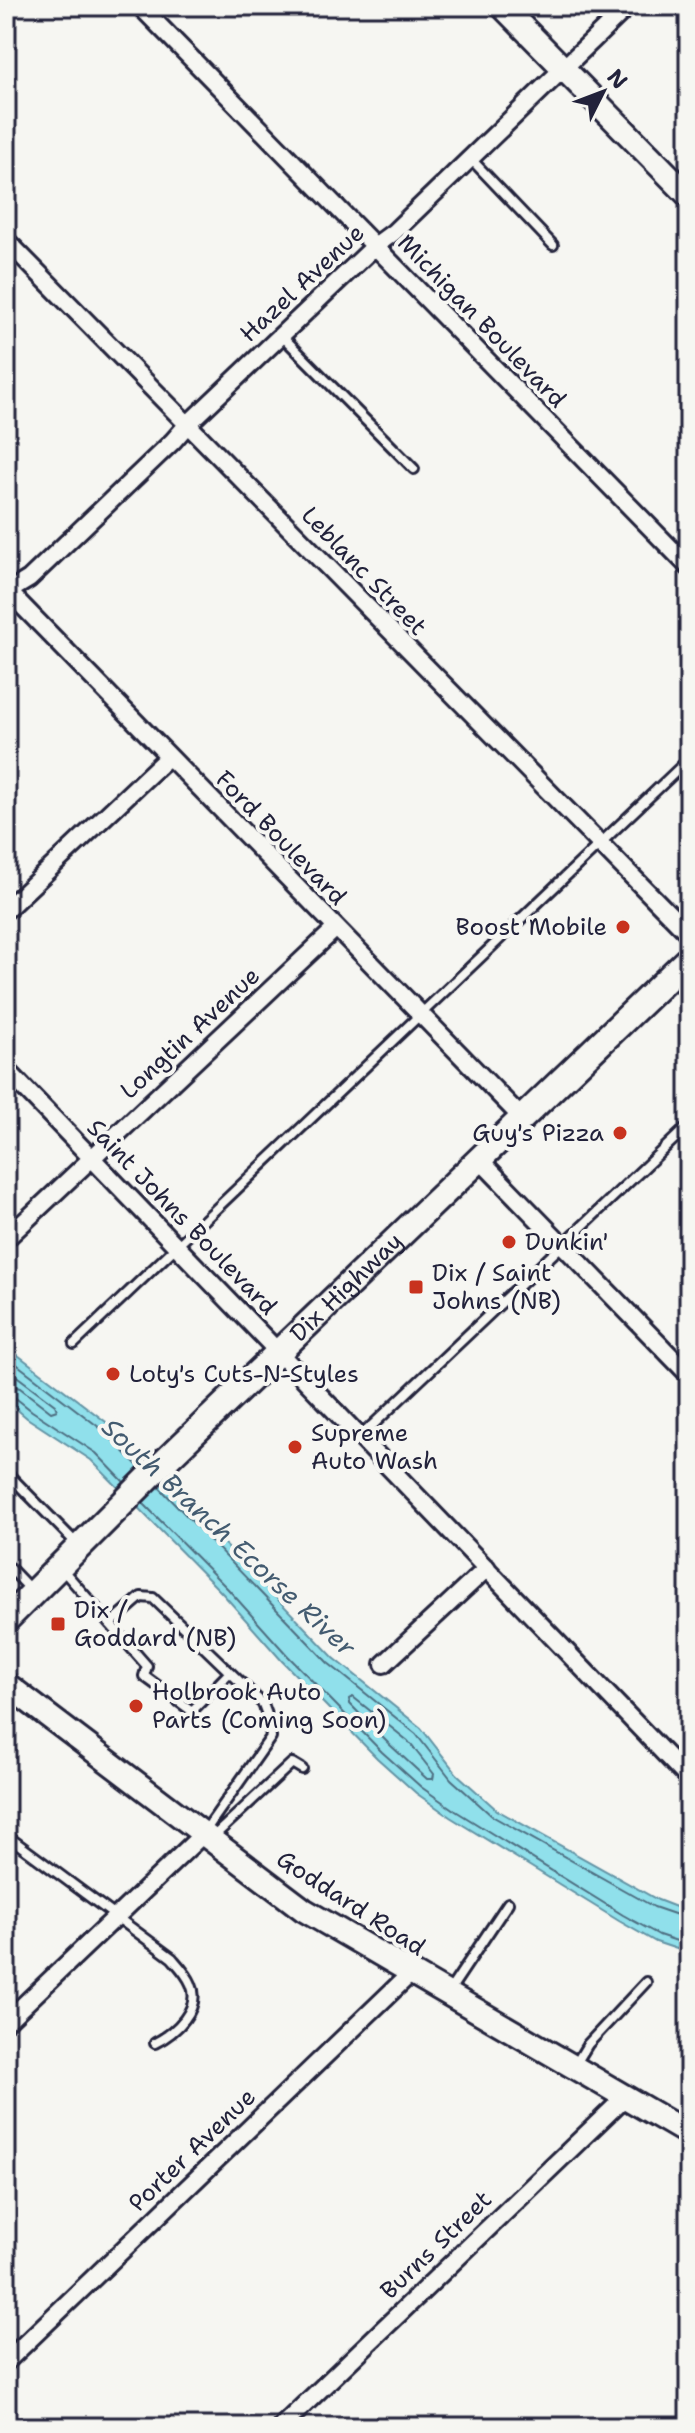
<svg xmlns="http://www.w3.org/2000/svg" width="695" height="2433" font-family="'Shantell Sans',sans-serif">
<rect width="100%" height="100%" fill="#f6f6f2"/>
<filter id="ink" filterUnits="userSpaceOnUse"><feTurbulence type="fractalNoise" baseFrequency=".0125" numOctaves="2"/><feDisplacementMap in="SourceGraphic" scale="16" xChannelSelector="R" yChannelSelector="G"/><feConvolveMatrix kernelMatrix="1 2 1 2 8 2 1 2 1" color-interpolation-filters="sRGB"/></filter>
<g filter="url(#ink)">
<path fill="#90e0eb" stroke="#6494a5" stroke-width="2" d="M6,1346L110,1425L334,1658L421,1728L457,1774L497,1810L658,1900L689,1912V1953L656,1942L619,1921L450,1817L416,1793L377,1758L282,1661L223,1594L91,1460L27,1418L6,1400Z"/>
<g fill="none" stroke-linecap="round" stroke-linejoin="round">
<path stroke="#4e6e81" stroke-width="2" d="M6,1356L104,1431L139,1467
M6,1368L55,1405L57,1410L51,1412L20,1388L6,1384
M6,1395L13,1396L32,1411L96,1453L124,1482
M159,1487L328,1663L416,1734L451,1779L492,1816L654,1907L689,1919
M143,1503L228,1589L288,1656L382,1752L421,1787L454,1810L623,1915L659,1935L689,1945
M353,1697L408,1741L434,1774L433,1779H427L389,1744L350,1704L349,1699Z"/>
<defs>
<path id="lane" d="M471,159L553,245
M282,336L414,469
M74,1344L689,759
M360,1437L689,1125
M6,1472L76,1543
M6,1564L30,1589
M61,1568L147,1666L144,1676L192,1711L230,1672
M110,1624L141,1597L153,1598L263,1704L269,1720L271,1737L205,1831
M6,1835L172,1958C179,1966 187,1974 191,1984C202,2009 175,2033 155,2043
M213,1837L292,1763L302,1769
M448,1993L508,1903
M574,2067L588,2044L646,1982"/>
<path id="street" d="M140,6L689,567
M6,240L689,934
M6,589L523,1119
M6,593L29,579L173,441L187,425L375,246L394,232L628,6
M6,910L168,757
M6,1069L689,1779
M480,1160L689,1375
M6,1239L336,928
M384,1664L487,1568
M6,2022L203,1834
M6,2362L411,1973
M281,2427L625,2097"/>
<path id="secondary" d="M502,6L689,196
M6,1684L304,1910L689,2134"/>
<g id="primary">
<path id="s1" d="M6,1620L161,1465L689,958"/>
</g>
</defs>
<use href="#lane" stroke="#22223b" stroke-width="14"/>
<use href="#street" stroke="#22223b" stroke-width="22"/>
<use href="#secondary" stroke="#22223b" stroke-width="28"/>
<use href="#primary" stroke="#22223b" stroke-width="30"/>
<use href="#lane" stroke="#f6f6f2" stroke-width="8"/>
<use href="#street" stroke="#f6f6f2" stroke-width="16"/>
<use href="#secondary" stroke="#f6f6f2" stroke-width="22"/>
<use href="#primary" stroke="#f6f6f2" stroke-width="24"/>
</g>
</g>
<g fill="#c8321e" stroke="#f6f6f2" stroke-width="3">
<circle cx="623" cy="927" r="8"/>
<circle cx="620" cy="1133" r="8"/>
<circle cx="509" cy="1242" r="8"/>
<rect x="408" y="1279" width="16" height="16" rx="4"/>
<circle cx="113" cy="1374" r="8"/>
<circle cx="295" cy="1447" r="8"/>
<rect x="50" y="1616" width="16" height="16" rx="4"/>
<circle cx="136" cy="1706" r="8"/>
</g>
<g text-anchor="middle" stroke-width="8" stroke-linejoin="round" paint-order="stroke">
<g font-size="24" fill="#22223b" stroke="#f6f6f2">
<text transform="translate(302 283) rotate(-43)" y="8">Hazel Avenue</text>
<text transform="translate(482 321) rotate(46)" y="8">Michigan Boulevard</text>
<text transform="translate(364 571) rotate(46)" y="8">Leblanc Street</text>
<text transform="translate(281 838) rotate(46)" y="8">Ford Boulevard</text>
<text transform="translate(190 1033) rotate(-43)" y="8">Longtin Avenue</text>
<text transform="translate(182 1217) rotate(46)" y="8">Saint Johns Boulevard</text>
<text dy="8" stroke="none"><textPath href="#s1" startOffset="476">Dix Highway</textPath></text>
<text transform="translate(351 1903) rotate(33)" y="8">Goddard Road</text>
<text transform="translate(192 2150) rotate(-44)" y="8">Porter Avenue</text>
<text transform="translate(436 2245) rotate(-44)" y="8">Burns Street</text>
</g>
<g font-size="24" fill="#22223b" stroke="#f6f6f2" text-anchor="start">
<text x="607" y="935" text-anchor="end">Boost Mobile</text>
<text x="604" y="1141" text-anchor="end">Guy's Pizza</text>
<text x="525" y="1250">Dunkin'</text>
<text x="432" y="1281">Dix / Saint<tspan x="432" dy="28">Johns (NB)</tspan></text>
<text x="129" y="1382">Loty's Cuts-N-Styles</text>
<text x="311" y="1441">Supreme<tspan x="311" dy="28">Auto Wash</tspan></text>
<text x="74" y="1618">Dix /<tspan x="74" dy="28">Goddard (NB)</tspan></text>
<text x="152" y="1700">Holbrook Auto<tspan x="152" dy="28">Parts (Coming Soon)</tspan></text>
</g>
<g font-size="26" font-style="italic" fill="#435b70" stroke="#f6f6f2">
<text transform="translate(229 1537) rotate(43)" y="9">South Branch Ecorse River</text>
</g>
</g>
<rect width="695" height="2433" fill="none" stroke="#f6f6f2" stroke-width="32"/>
<rect x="16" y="16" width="663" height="2401" fill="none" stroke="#22223b" stroke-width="3" filter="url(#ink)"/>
<g transform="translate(603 92) rotate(48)" stroke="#f6f6f2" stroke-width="6" paint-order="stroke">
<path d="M0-6L14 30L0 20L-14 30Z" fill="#22223b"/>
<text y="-12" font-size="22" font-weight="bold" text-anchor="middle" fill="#22223b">N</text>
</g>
</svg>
